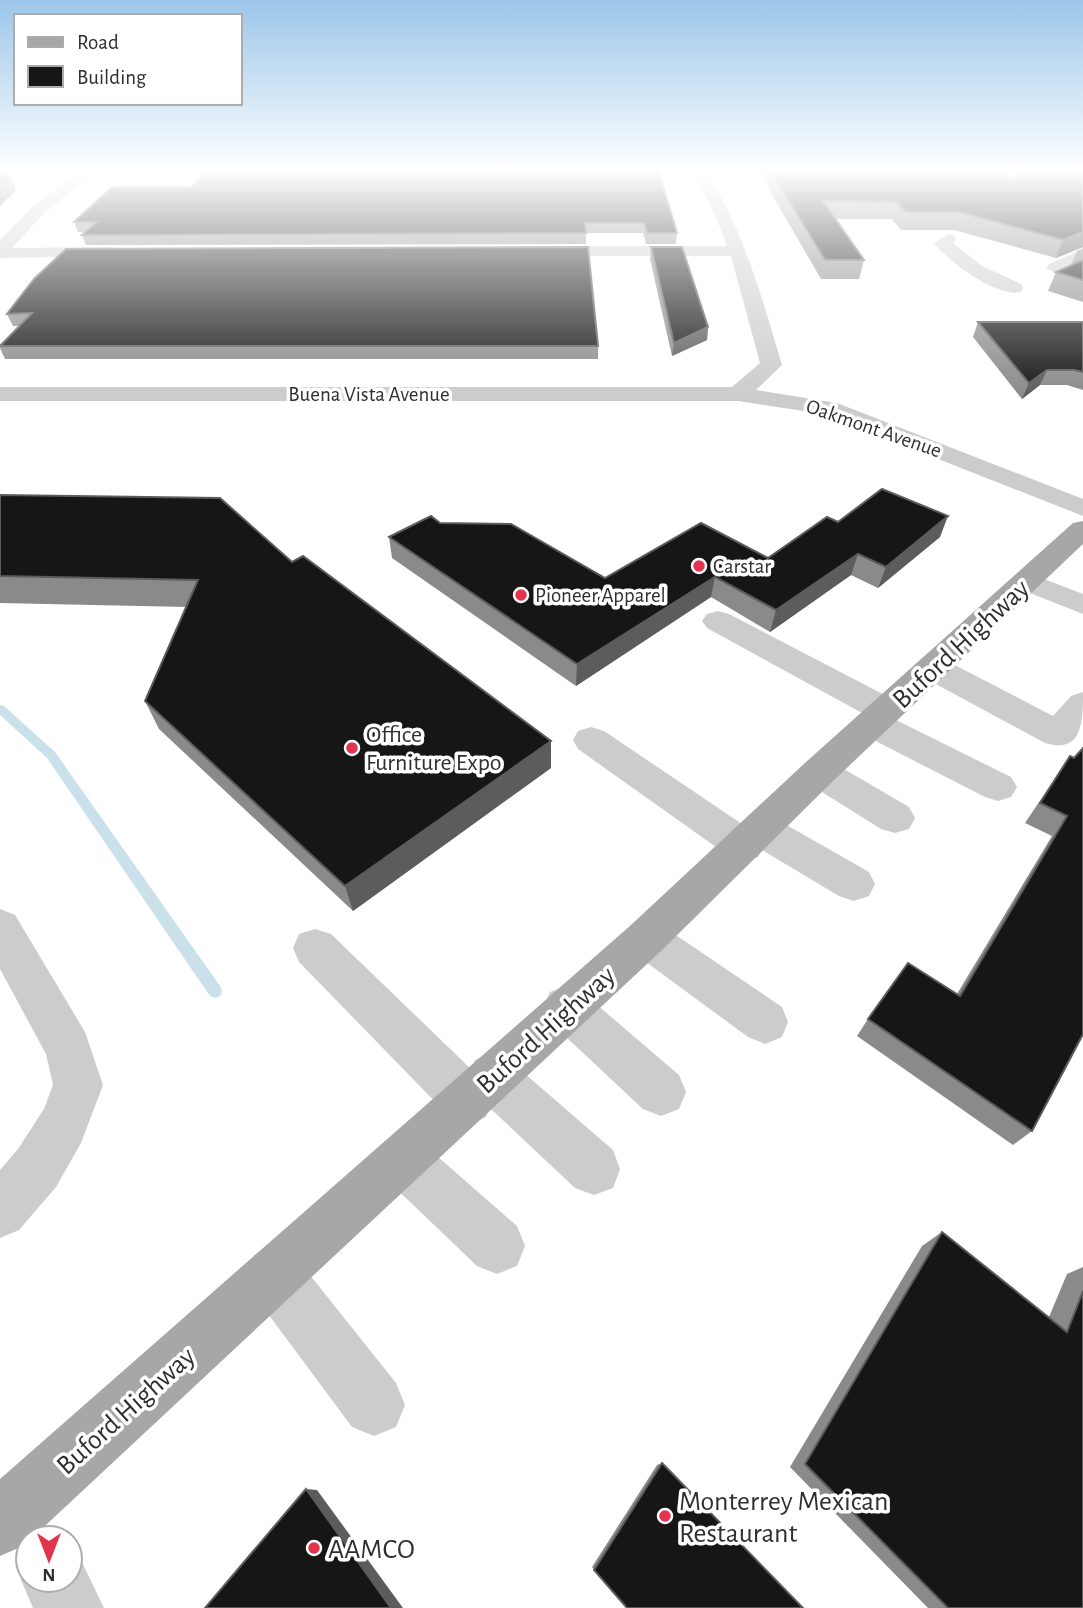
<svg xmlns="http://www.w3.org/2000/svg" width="1083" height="1608" font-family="'Alegreya Sans',sans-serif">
<rect width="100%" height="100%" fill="#fff"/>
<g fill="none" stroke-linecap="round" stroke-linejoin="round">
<path fill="#cae1ec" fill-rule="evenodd" d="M0,705L4,706L55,752L220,986L222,991L220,996L215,998L210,996L47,758L0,715Z"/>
<path fill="#ccc" fill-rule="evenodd" d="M79,172H95L44,213L12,248L113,247L122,252L119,256L0,258V240L32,207Z
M693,172H707C744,232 762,298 782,365L756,390L837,403L1083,499V516L824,414L738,401H0V387H732L760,363L731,256H537L528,251L537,246H727L716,217Z
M948,234L954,235L956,239L953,243L982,266L1021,284L1023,288L1021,292C997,298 949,262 934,243Z
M1083,249V261L1055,273L1046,268L1049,264Z
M1026,572L1083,594V614L1015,587L1011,581L1015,575Z
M718,611L729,614L898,702L903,711L896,720L1011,777L1017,787L1011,797L998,801L985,797L860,733L855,724L864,714L707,628L702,621L707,614Z
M933,657L945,660L1053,716L1071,696L1083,692C1083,720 1083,755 1045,743L921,676L916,668L921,660Z
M591,727L604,731L745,826L748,819L762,814L776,819L869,872L875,884L869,896L854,901L839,896L762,850L758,857L744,862L730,857L578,749L573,740L578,731Z
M819,758L832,762L909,807L915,818L909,829L895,833L881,829L806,782L800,772L806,762Z
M0,909L15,915L85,1032L103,1085L81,1143L56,1187L19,1230L0,1238V1170L18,1149L44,1109L53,1085L46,1054L0,969Z
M646,919L661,925L782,1007L788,1022L782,1037L765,1044L748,1037L631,951L624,938L631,925Z
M315,929L331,934L471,1069L475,1060L492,1053L509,1060L613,1150L620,1169L613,1188L594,1195L575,1188L490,1108L486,1117L468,1125L450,1117L299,962L293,948L299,934Z
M566,986L582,992L679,1075L686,1092L679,1109L661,1116L643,1109L550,1022L543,1007L550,992Z
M403,1134L421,1142L517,1226L525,1246L517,1266L497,1274L477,1266L385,1178L377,1160L385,1142Z
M274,1247L294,1255L396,1383L405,1405L396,1427L374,1436L352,1427L254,1295L246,1275L254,1255Z
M70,1552L79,1556L104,1608H33L21,1580L28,1563V1580H70Z"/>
<path fill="#a7a7a7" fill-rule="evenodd" d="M1083,521V544L832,782L661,951L32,1538H28L23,1546L0,1556V1479L631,925L806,762L1073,523Z"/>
</g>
<path fill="#8a8a8a" d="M659,172L677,233L676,244H646L643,233H586V244L86,245L82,235L85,232H78L74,222L191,187Z
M759,172H1001V173L1083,247L1056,258L954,230H901L892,219H835L864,260L859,279H821Z
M651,247L708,327L707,340L672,356L650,259Z
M1083,248V302L1048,291L1056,272L1071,265L1077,251Z
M34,279L598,346V359H5L0,348V345L19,326H13L7,314Z
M978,322H1083V390L1067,385H1040L1022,399L973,337Z
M0,495L292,562L551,768L353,911L159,729L145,701L187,607L0,603Z
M838,522L940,537L878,588L851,575L770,632L711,597L576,686L392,558L389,537L440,523L605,578L768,558Z
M1083,748V1037L1082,1036L1032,1131L1013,1145L857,1036L868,1019L957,994L1052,836L1025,823L1070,756L1074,758Z
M942,1232L1049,1317L1067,1274L1083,1267V1608H928L790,1467L922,1246Z
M662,1463L627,1608L592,1567L657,1465Z"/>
<path fill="#5c5c5c" d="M12,179L16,190L0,206V191Z
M1083,232V247L1056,258L1063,240Z
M708,327L707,340L672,356L674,343Z
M1047,370L1040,385L1022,399L1029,383Z
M948,516L940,537L878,588L886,567Z
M858,554L851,575L770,632L776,610Z
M715,577L711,597L576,686L577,664Z
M551,741V768L353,911L345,886Z
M306,1489L317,1490L403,1608H391Z"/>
<path fill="#161616" stroke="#5c5c5c" stroke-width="2" d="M0,172H6L12,179L0,191Z
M205,172H659L677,233H647L644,223H585L586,233L82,235L96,222H74L112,187H191Z
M771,172H999L1008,177L1015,175L1017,172H1083V232L1063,240L959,212H906L896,202L823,201L864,260H825Z
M588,247L598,346H0L32,313L7,314L34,279L66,249Z
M651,247H682L708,327L674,343Z
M1083,260V280L1056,272Z
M978,322H1083V372L1074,370H1047L1029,383Z
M882,489L948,516L886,567L858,554L776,610L715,577L577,664L389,537L431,516L440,523L511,524L605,578L701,523L768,558L827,517L838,522Z
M0,495L220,498L292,562L303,556L551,741L345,886L145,701L198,580L0,576Z
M1083,748V1034L1032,1131L868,1019L908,963L960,996L1067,816L1040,803L1070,756L1074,758Z
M942,1232L1067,1332L1083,1291V1608H948L805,1464Z
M662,1463L803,1608H627L594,1570Z
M306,1489L391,1608H205Z"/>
<linearGradient id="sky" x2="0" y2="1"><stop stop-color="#9cc6ea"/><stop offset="0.43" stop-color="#fff"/><stop offset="1" stop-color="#fff" stop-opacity="0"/></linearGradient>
<rect width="1083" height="397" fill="url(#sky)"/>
<g fill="#e2354d" stroke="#fff" stroke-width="2.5">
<circle cx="699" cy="566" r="7"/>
<circle cx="521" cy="595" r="7"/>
<circle cx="352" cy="748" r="7"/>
<circle cx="665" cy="1516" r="7"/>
<circle cx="314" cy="1548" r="7"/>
</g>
<g text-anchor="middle" stroke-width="7" stroke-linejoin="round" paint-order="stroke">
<g font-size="21" fill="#2f2f2f" stroke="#fff">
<text x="369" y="401">Buena Vista Avenue</text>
<text transform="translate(874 428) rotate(19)" y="7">Oakmont Avenue</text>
</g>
<g font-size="21" fill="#2f2f2f" stroke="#fff" text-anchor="start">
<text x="713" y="573">Carstar</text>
<text x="535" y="602">Pioneer Apparel</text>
</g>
<g font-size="24" fill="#2f2f2f" stroke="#fff" text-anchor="start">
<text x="366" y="742">Office<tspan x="366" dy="28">Furniture Expo</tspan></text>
</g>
<g font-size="28" fill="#2f2f2f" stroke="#fff">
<text transform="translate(960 643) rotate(-43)" y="10">Buford Highway</text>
<text transform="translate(545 1029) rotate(-42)" y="10">Buford Highway</text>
<text transform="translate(125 1410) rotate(-42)" y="10">Buford Highway</text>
</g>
<g font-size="28" fill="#2f2f2f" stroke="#fff" text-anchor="start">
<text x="679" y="1510">Monterrey Mexican<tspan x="679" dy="32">Restaurant</tspan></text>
<text x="328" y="1558">AAMCO</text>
</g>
</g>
<rect x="14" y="14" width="228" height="91" fill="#ffffff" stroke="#acacac" stroke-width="2"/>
<rect x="28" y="37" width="35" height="10" fill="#a7a7a7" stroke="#acacac" stroke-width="2"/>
<text x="77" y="49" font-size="21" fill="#2f2f2f">Road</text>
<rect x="28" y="66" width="35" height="21" fill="#161616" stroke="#acacac" stroke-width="2"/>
<text x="77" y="84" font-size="21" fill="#2f2f2f">Building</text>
<g transform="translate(49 1559) rotate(180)"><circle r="33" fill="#ffffff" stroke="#acacac" stroke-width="2"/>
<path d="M0-5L12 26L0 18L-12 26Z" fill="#e2354d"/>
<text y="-10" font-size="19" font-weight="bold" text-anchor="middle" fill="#2f2f2f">N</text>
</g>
</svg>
